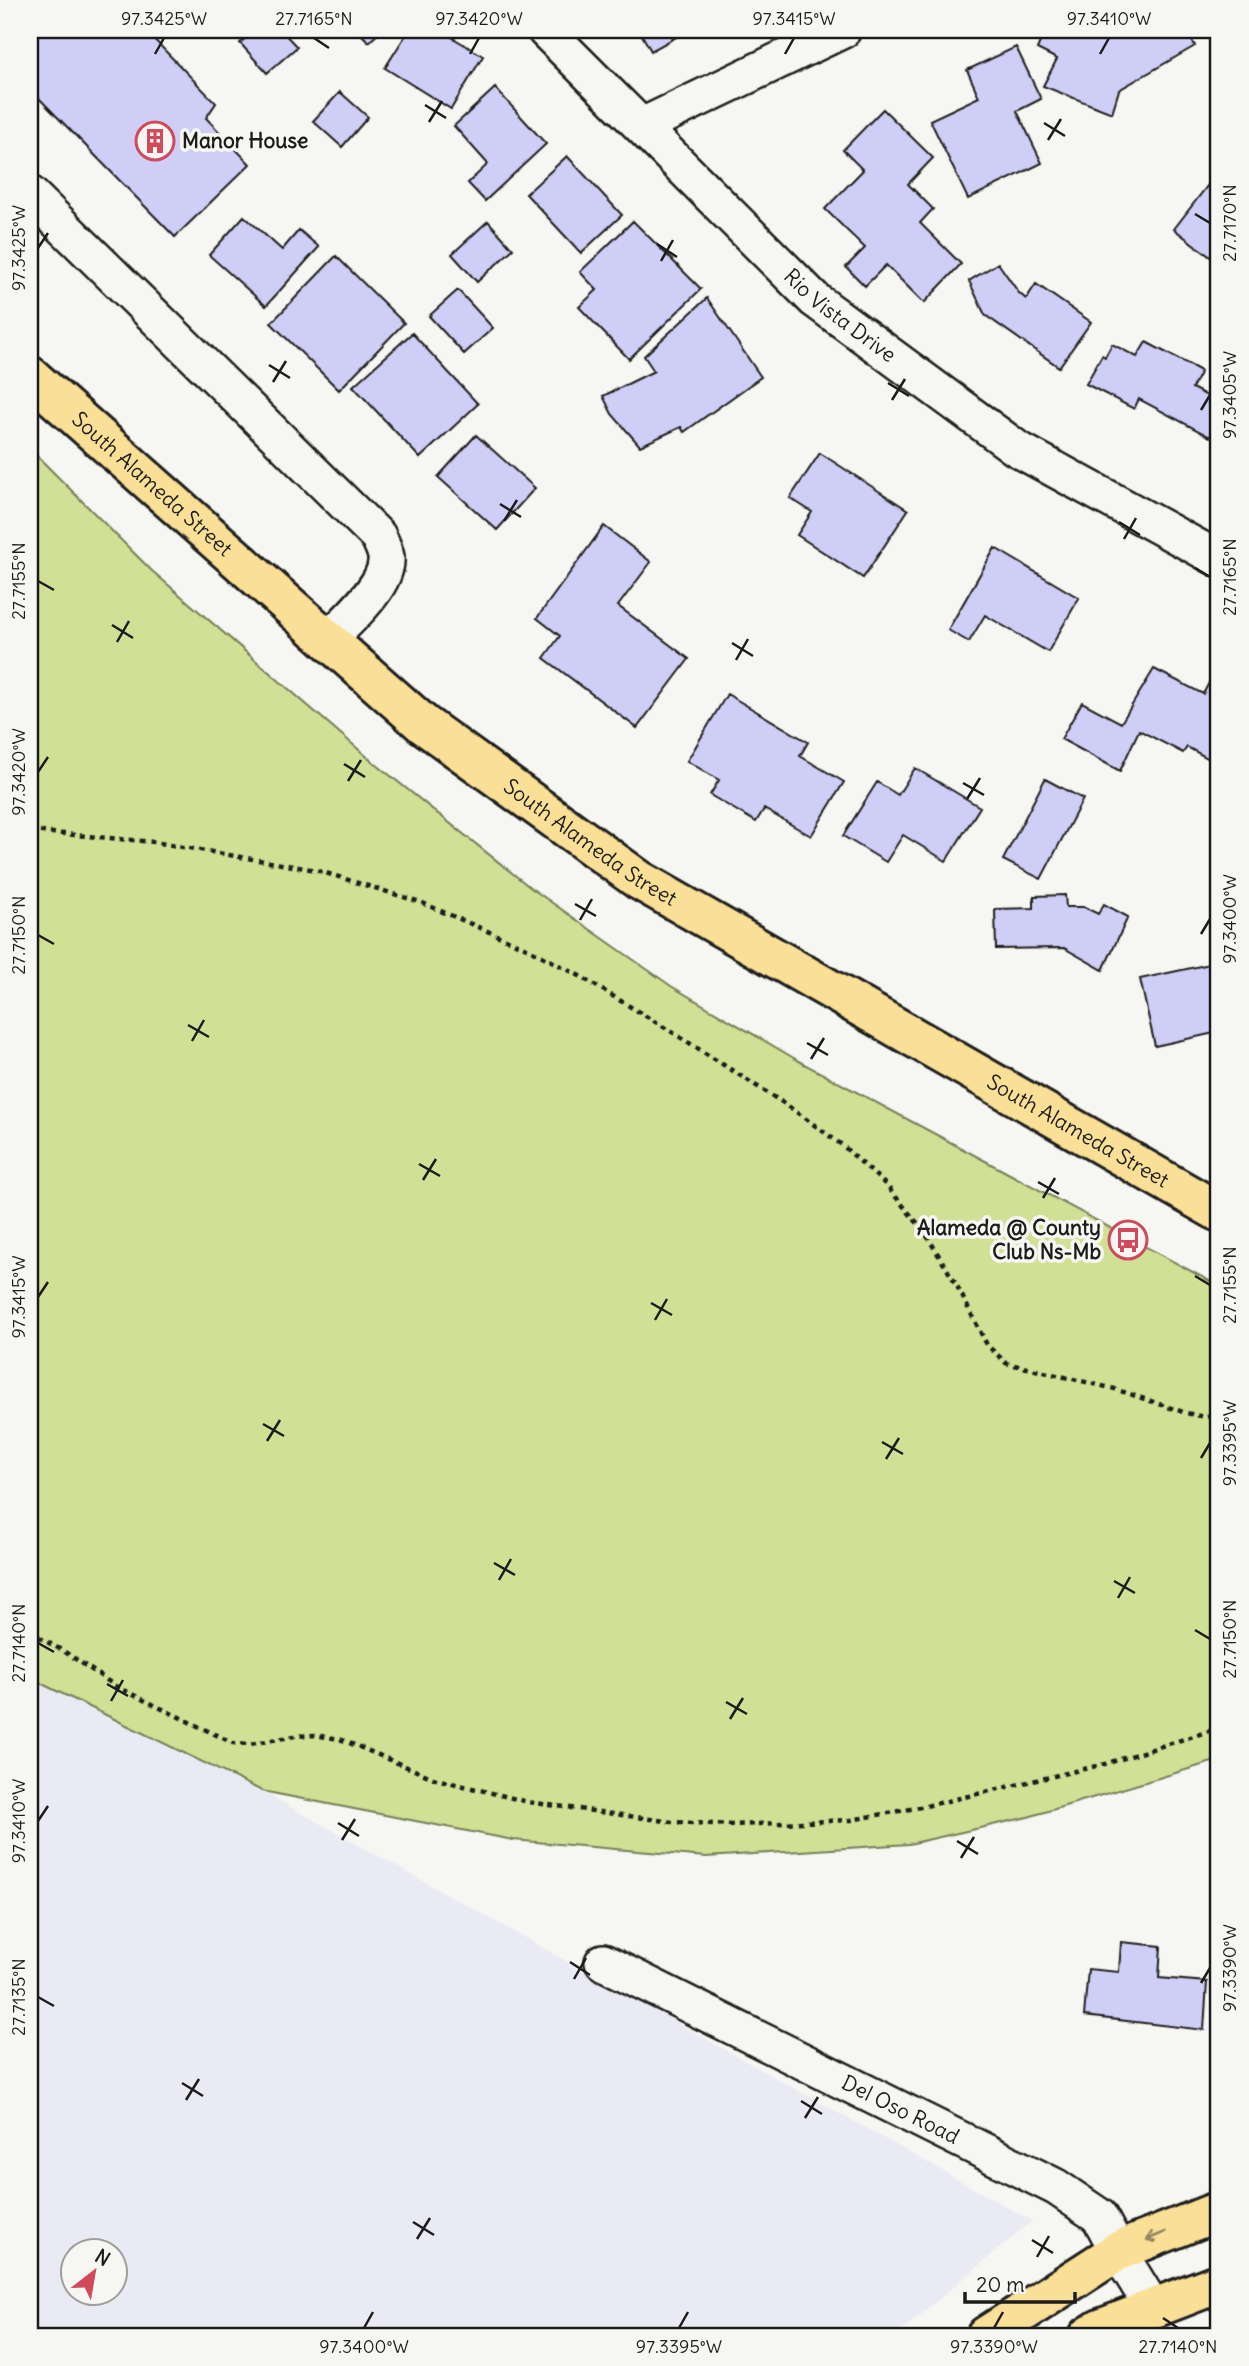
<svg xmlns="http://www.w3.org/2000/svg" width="1249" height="2366" font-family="Delius,sans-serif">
<rect width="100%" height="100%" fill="#f6f6f2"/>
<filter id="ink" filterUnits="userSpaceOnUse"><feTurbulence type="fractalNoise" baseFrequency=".0143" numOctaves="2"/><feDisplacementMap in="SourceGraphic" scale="14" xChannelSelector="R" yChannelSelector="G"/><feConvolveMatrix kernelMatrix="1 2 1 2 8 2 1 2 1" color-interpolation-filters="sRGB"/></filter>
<g filter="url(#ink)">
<path fill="#eaeaf4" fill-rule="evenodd" d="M30,1678L262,1791L1032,2221L895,2336H30ZM74,2250H116V2292H74Z"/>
<path fill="#d0e094" stroke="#767e58" stroke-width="2" d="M30,449L151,570L372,761L531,888L671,986L804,1064L1219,1286V1760L1028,1817L909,1844L706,1857L513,1840L262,1791L30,1678Z"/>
<path fill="#cfcef7" stroke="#1c1c1c" stroke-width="2" d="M30,30H145L216,103L206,118L250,164L175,237L30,89Z
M255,30H281L297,47L267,73L240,43Z
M357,30H382L369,42Z
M409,30H440L483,56L451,109L385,68Z
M639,30H689L651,51Z
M1045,30H1106L1111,32L1115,30H1186L1195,46L1119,90L1112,113L1043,86L1057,59L1037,49Z
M1016,47L1041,99L1017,111L1042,163L968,199L930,120L979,97L967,70Z
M495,88L546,144L485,201L468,183L488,164L454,126Z
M340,92L368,117L342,147L313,121Z
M883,109L933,158L908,184L933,209L920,223L961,264L924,303L886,265L865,286L846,267L865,248L825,209L863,170L843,150Z
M567,156L622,215L581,253L526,194Z
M1208,185L1219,194V251L1213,259L1174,229Z
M244,216L282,250L299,230L319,247L266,306L209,255Z
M488,221L513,249L477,282L452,254Z
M633,221L701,289L629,359L579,307L597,290L580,272Z
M336,256L404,323L339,390L271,323Z
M998,263L1019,293L1026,299L1036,284L1091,322L1059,367L985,315L969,281Z
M458,290L493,328L464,354L429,316Z
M707,298L761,377L684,432L681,427L640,446L612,414L603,396L654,371L644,356Z
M412,333L478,404L420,458L353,386Z
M1146,342L1201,371L1192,388L1219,402V421L1210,437L1139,399L1134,409L1086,384L1102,355L1105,357L1112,344L1137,357Z
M476,435L535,488L497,530L438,477Z
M820,453L908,510L863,578L797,535L812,512L790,498Z
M604,526L651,562L618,606L689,659L637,728L544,658L560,636L537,618Z
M995,548L1079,598L1048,652L985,615L969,642L948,630Z
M1154,669L1203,694L1216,670L1219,672V746L1211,760L1187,747L1183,753L1139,730L1120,771L1061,739L1082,702L1121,723Z
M727,694L808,742L800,756L844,782L811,836L764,809L756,822L710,795L719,780L687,761Z
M915,768L980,807L946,861L903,835L886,862L843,836L877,782L898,795Z
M1045,779L1083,799L1041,879L1003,860Z
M1065,895L1066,907H1084L1098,914L1104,904L1128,917L1103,970L1064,948L996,949L995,909L1034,908V896Z
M1219,962V1032L1155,1046L1140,979Z
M1121,1942L1161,1946L1159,1978L1207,1982L1204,2030L1084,2016L1088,1969L1119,1972Z"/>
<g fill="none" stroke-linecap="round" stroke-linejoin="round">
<defs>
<g id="minor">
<path id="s1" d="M545,30L815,300L1016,448L1219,559"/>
<path d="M642,126L843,30"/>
<path d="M30,194L378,536C381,542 385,550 386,557C389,585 346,621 328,640"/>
<path id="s2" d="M603,1962L1056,2187L1099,2216L1118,2251L1153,2308"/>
</g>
<g id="major">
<path id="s3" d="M30,376L423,724L639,880L1219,1212"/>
<path d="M986,2336L1118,2251L1219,2211"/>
<path d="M1089,2336L1100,2329L1219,2283"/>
</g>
</defs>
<use href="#minor" stroke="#1c1c1c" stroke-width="40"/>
<use href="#major" stroke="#1c1c1c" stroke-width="44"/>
<path stroke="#1c1c1c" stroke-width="4.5" stroke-dasharray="5 5" stroke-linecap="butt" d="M30,730L35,733L30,738
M30,831L154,842L316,870L420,902L529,949L578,975L672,1032L788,1106L842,1145L886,1185L924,1231L956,1284L987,1345L1006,1363L1115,1389L1186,1413L1205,1417L1219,1415
M30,1632L65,1652L117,1687L233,1743L250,1744L295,1736L313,1735L340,1739L436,1779L528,1802L672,1822L734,1825L851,1820L926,1806L1105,1764L1219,1728"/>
<use href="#minor" stroke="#f6f6f2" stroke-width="35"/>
<use href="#major" stroke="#fadf96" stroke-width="38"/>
</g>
<defs><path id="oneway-shaft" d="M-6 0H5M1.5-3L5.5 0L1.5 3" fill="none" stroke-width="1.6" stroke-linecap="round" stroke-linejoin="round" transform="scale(1.75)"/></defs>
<use stroke="#96875f" href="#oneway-shaft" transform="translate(1156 2236) rotate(158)"/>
</g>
<path fill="none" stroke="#1c1c1c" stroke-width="2.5" d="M314,38L329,48M155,54L164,38M470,54L479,38M785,54L794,38M1100,54L1109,38M425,105L446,118M429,122L442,101M1044,123L1065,136M1048,140L1061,119M1195,214L1210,223M657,244L677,257M38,248L48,233M661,261L673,240M269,365L290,378M273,382L286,361M888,383L909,396M892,400L905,379M1201,410L1210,395M500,504L521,517M504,521L517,500M1119,522L1140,535M1124,539L1136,518M1195,568L1210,577M38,581L54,590M112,625L133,638M117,642L129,621M732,643L753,656M736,660L748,639M344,764L365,777M38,772L48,757M348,781L361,760M963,783L984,795M967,799L980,778M575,904L596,916M580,920L592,899M1201,934L1210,919M38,935L54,944M188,1025L209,1037M192,1041L204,1020M807,1043L828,1055M811,1059L824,1038M419,1164L440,1176M423,1180L436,1159M1038,1182L1059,1194M1043,1198L1055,1178M1195,1276L1210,1285M38,1297L48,1282M651,1303L672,1315M655,1320L667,1299M263,1424L284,1436M267,1441L280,1420M882,1442L903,1454M1201,1458L1210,1443M886,1459L899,1438M494,1563L515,1575M499,1580L511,1559M1114,1581L1135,1593M1118,1598L1130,1577M1195,1630L1210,1639M38,1643L54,1652M107,1684L128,1696M111,1701L123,1680M726,1702L747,1714M730,1719L743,1698M38,1821L48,1806M338,1823L359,1836M342,1840L355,1819M957,1841L978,1854M961,1858L974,1837M570,1962L590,1975M574,1979L586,1958M1201,1983L1210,1968M38,1997L54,2006M182,2083L203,2096M186,2100L199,2079M801,2101L822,2114M805,2118L818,2097M413,2222L434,2235M417,2239L430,2218M1032,2240L1053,2253M1037,2257L1049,2236M1163,2318L1178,2328M364,2328L373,2312M679,2328L688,2312M994,2328L1003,2312"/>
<defs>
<symbol id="building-ring" viewBox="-11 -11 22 22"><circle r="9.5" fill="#f6f6f2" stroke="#d1495b" stroke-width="1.5"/><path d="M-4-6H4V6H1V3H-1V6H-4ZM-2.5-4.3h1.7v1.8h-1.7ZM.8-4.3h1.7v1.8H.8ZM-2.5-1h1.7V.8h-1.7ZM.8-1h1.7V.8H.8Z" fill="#d1495b"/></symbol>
<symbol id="bus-ring" viewBox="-11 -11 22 22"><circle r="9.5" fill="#f6f6f2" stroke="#d1495b" stroke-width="1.5"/><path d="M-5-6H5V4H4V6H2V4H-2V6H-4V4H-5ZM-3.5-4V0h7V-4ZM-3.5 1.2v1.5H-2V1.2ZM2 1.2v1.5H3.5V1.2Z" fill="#d1495b"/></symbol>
</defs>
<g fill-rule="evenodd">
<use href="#building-ring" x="133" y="119" width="44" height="44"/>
<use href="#bus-ring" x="1106" y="1218" width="44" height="44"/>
</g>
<g text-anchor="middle" stroke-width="7" stroke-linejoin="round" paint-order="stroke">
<g font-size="21" font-weight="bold" fill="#1c1c1c" stroke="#f6f6f2" text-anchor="start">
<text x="182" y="148">Manor House</text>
<text x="1101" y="1235" text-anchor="end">Alameda @ County<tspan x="1101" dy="24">Club Ns-Mb</tspan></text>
</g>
<g font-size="21" fill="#1c1c1c" stroke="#f6f6f2">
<text dy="7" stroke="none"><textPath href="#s1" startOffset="411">Rio Vista Drive</textPath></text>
<text dy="7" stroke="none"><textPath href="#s3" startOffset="163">South Alameda Street</textPath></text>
<text dy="7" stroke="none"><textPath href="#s3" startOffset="730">South Alameda Street</textPath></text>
<text dy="7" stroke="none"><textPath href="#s3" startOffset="1297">South Alameda Street</textPath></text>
<text dy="7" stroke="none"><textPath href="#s2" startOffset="332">Del Oso Road</textPath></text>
</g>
</g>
<rect width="1249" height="2366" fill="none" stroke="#f6f6f2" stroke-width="77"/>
<g transform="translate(94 2272) rotate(31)"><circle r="33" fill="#f6f6f2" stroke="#9f9f9c" stroke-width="2"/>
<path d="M0-5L12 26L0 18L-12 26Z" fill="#d1495b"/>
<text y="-10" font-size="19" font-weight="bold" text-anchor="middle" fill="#1c1c1c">N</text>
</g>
<path d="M965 2292v10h110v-10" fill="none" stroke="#1c1c1c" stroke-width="3.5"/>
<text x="976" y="2292" font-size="21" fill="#1c1c1c" stroke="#f6f6f2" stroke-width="5" paint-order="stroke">20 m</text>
<rect x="38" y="38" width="1172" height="2290" fill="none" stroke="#1c1c1c" stroke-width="2.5"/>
<g font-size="18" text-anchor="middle" fill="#1c1c1c">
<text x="164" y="25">97.3425°W</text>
<text x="314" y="25">27.7165°N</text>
<text x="479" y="25">97.3420°W</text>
<text x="794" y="25">97.3415°W</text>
<text x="1109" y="25">97.3410°W</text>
<text transform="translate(1230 223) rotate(-90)" y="6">27.7170°N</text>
<text transform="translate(19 248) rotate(-90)" y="6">97.3425°W</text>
<text transform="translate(1230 395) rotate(-90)" y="6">97.3405°W</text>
<text transform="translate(1230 577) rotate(-90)" y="6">27.7165°N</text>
<text transform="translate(19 581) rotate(-90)" y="6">27.7155°N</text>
<text transform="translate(19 772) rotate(-90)" y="6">97.3420°W</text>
<text transform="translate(1230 919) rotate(-90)" y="6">97.3400°W</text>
<text transform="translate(19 935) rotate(-90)" y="6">27.7150°N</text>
<text transform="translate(1230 1285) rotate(-90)" y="6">27.7155°N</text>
<text transform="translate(19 1297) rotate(-90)" y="6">97.3415°W</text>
<text transform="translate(1230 1443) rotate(-90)" y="6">97.3395°W</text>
<text transform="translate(1230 1639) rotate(-90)" y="6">27.7150°N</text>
<text transform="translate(19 1643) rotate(-90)" y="6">27.7140°N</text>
<text transform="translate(19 1821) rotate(-90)" y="6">97.3410°W</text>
<text transform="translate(1230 1968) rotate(-90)" y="6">97.3390°W</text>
<text transform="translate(19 1997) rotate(-90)" y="6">27.7135°N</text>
<text x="364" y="2353">97.3400°W</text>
<text x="679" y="2353">97.3395°W</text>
<text x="994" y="2353">97.3390°W</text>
<text x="1178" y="2353">27.7140°N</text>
</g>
</svg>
